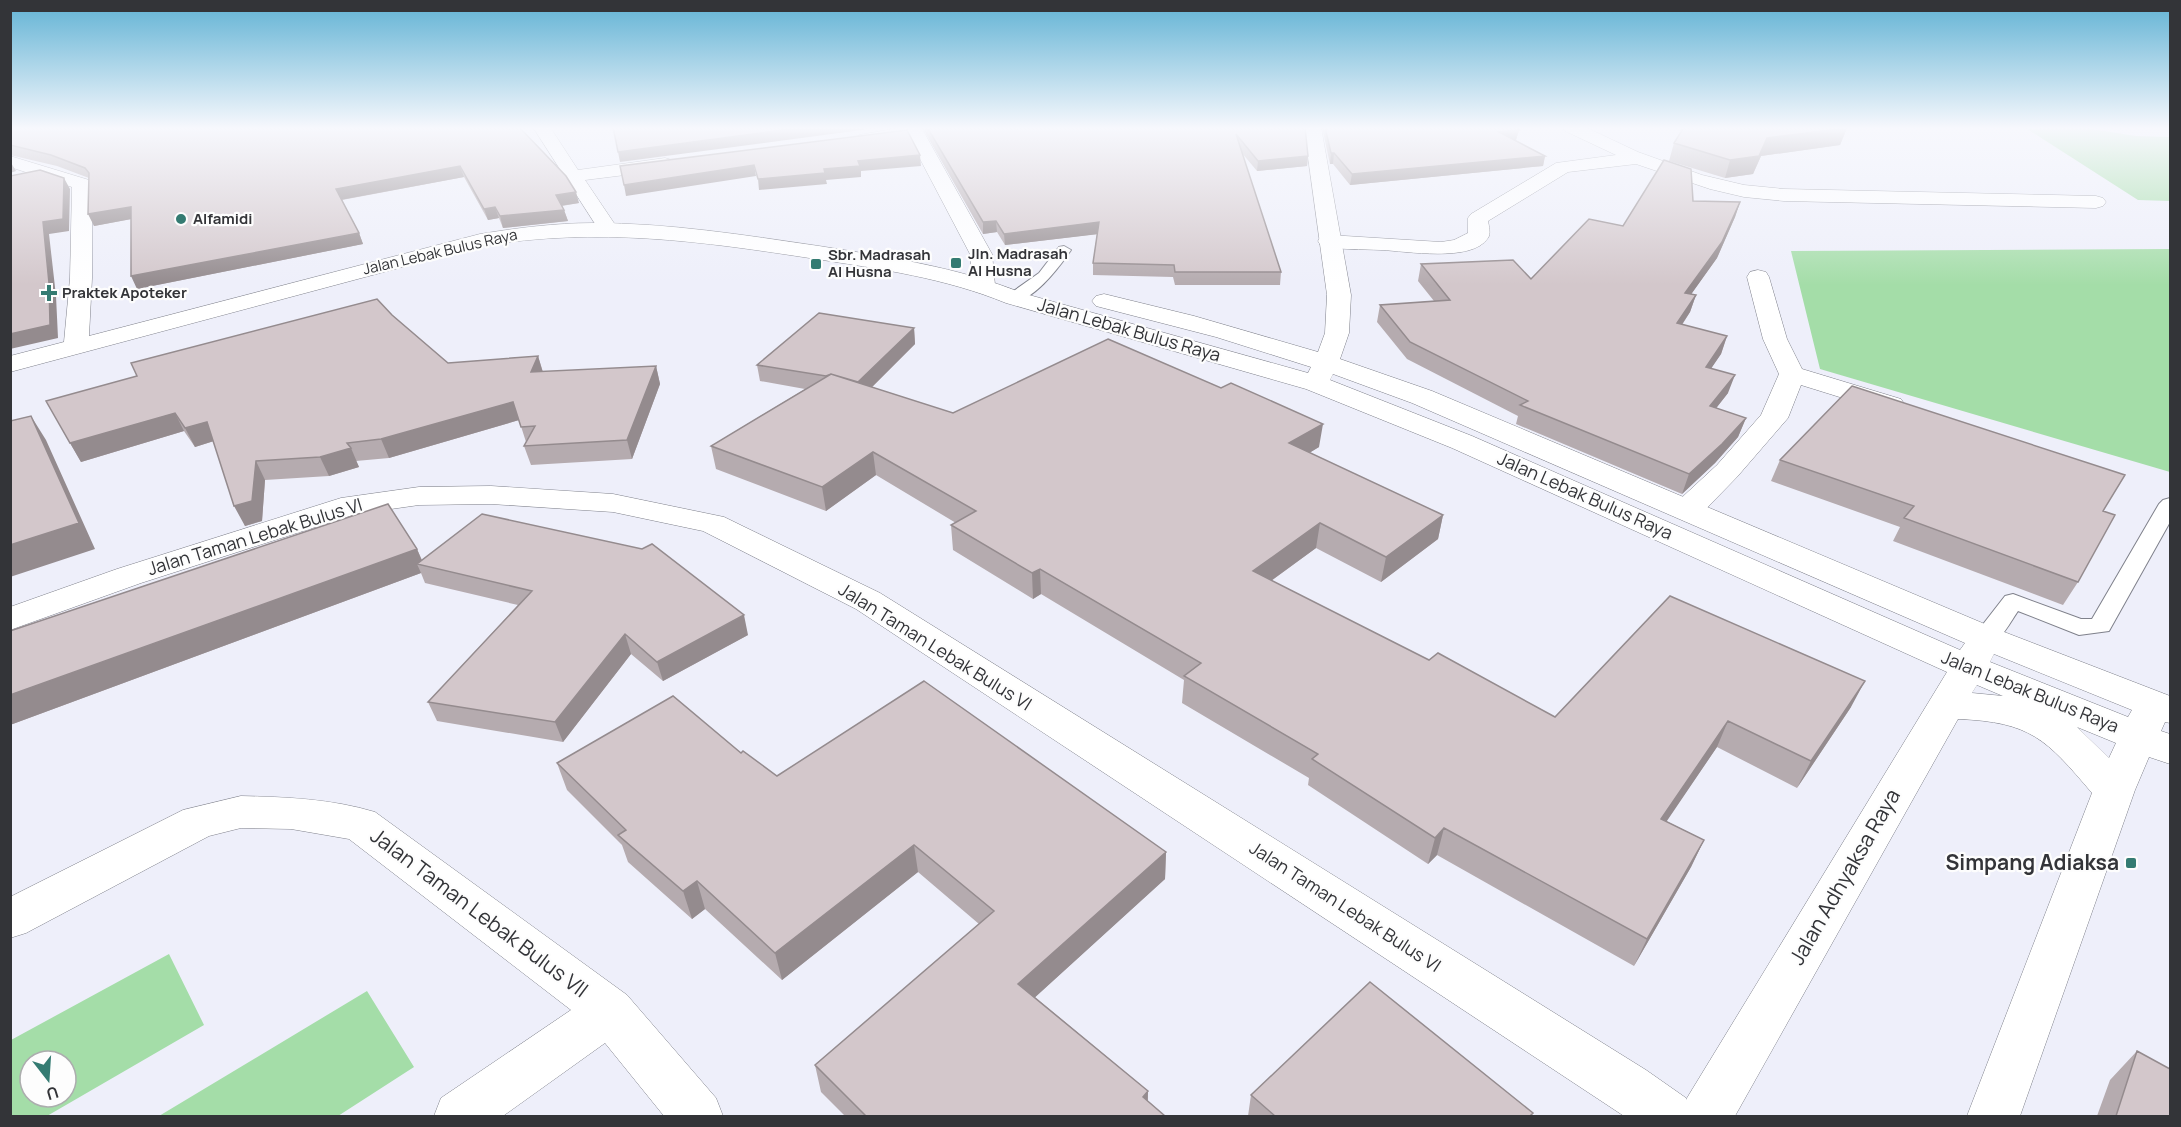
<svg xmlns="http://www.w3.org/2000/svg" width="2181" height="1127" font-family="Manrope,sans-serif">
<rect width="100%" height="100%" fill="#eeeffa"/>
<path fill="#a4dda8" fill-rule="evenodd" d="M2024,127H2081L2136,136L2170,137V201L2138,200Z
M2170,249V472L1820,369L1791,251Z
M169,954L204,1025L47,1116H11V1040ZM30,1061H66V1097H30Z
M367,991L414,1067L338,1116H159Z"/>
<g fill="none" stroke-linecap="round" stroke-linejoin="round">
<defs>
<path id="lane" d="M1064,246L1071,250C1060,266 1030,307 1008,301L1006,298L1008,295L1039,273L1059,247Z
M2170,498V522L2109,631L2079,635L2018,611C2007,627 1998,649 1977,644L1974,638L1977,632L2005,596L2013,594L2081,619H2092L2159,504L2163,500Z"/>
<path id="street" d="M533,127H550L578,170L665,158L672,160L674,164L672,168L665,170L585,180L618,229L615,233L608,235L601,233Z
M904,127H921L992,254L995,285L992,290L984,292L976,290L973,285L970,254L909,138L865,144L859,143L856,139L859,135L865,134Z
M1563,127H1585L1638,152L1702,175L1744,185L1784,189L2096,196L2103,198L2106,202L2103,206L2096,208L1784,201L1744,197L1710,189L1636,164L1568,172L1488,221C1489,226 1491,234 1488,238C1472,263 1406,251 1381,250C1361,249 1341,250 1321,246L1318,241L1321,236L1329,235L1441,242L1454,240L1468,233V218L1471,214L1556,163L1616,155L1565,131Z
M1758,270L1766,272L1769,277L1787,339L1802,369L1901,399L1905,405L1901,411L1891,413L1801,385L1788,418L1737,477L1699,516L1688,518L1677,516L1672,509L1677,502L1717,465L1761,415L1779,374L1763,339L1747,277L1750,272Z
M491,486L613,494L724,517L880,593L1646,1070L1686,1098L1693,1116H1624L856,609L703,531L613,512L491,504L419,505L356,514L141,583L10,630V607L117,569L341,498L419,487Z
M241,796C286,797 332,799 375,812L627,995L716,1098L723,1116H664L605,1043L503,1116H434L441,1098L571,1010L349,839L291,829L241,828L209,836L26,933L10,938V897L183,810Z"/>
<path id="secondary" d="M1304,127H1321L1351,295L1349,333L1340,359L1432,391L1999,630L2170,696V723L2165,722L2161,731L2170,734V764L2149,757L2135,790L2020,1116H1967L2092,793C2046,739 2031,722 1958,719L1735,1116H1680L1687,1098L1947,672L1452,448L1306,389L1006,303C945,278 881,269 816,259C699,241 600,227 481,246L10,372V356L64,342L70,278L72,187L10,167V156L89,180L92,184V278L89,336L480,234C517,228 555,223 593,223C669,223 744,235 819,246C888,257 957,267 1022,293L1308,373L1311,367L1216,337L1096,306L1092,301L1096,296L1104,294L1194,316L1318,352L1325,333L1327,295ZM1333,374L1412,403L1965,643L1960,650L1472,436L1330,380ZM1994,654L2132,710L2128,717L1990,662ZM1977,685L2003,696L1972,693ZM2077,727L2116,743L2109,758Z"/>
</defs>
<use href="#lane" stroke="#7f818b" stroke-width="2"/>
<use href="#street" stroke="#7f818b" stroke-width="1"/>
<use href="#secondary" stroke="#7f818b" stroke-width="1"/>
<use href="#lane" fill="#fff" fill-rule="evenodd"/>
<use href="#street" fill="#fff" fill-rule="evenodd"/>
<use href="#secondary" fill="#fff" fill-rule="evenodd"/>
</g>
<path fill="#b5abaf" d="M10,127H519L579,203L562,206L564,210L568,221L503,228L499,218L488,220L464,177L342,200L359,233L363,244L137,289L131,219L94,226L89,178L57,166L10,155Z
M922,127H1305L1308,156L1307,166L1257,171L1242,153L1281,272L1280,285H1175L1173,277L1093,275V263L1097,234L1005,245L997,232L983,234Z
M1322,127H1513L1519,130L1516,140H1515L1545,156L1543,166L1350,185L1333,164H1330Z
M1847,128L1840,145L1761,156L1753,174L1725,178L1669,161L1674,143Z
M1693,201L1740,202L1735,217L1717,258L1691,294L1696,295L1690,312L1682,325L1727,336L1721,354L1711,368L1728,393L1716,408L1746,418L1738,437L1715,463L1682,494L1516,424L1518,416L1407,359L1377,322L1380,305L1434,301L1418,281L1421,264L1531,279L1623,226Z
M392,315L448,363L538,356L543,372L656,366L660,384L632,459L531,465L524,446L526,442L519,420L389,458L356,461L359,467L329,476L265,480L262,521L245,526L214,441L195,447L184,431L81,462L70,443Z
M914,328L915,344L872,387L953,413L1319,447L1309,453L1443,515L1438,539L1381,582L1316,548L1271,581L1429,660L1555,717L1851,707L1797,788L1717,747L1666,821L1704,840L1691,867L1634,966L1437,855L1428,864L1308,785L1309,778L1182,703L1184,680L1041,594L1033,599L953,550L951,525L956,523L876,475L826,511L716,469L711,446L805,389L760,381L757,365Z
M1780,460L2103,511L2078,582L2063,605L1893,541L1900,527L1771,481Z
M417,549L422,560L748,635L663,681L631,654L563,742L437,721L428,702L518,605L425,583L421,573L10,725V631Z
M741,753L777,776L1166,852L1165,879L1035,997L1148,1091V1101L1165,1116H845L821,1092L815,1065L979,924L918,872L782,980L705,909L692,919L628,862L622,845L567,790L557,763Z
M2137,1051L2170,1116H2097L2110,1080Z
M1251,1095L1533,1113L1531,1116H1248Z"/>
<path fill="#948b8e" d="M806,127H884L620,162L618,152Z
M1847,128L1840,145L1761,156L1753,174L1725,178L1730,160L1767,138Z
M1519,130L1516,140L1497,142L1499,132Z
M1331,153H1334L1333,164H1330Z
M920,155L921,166L861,171V177L826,180L827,184L759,190L758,179L858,161Z
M1308,156L1307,166L1257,171L1258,161Z
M1545,156L1543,166L1350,185L1352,174Z
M10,161L16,171L10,173Z
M754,165L756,176L626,196L624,185Z
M460,166L464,177L340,200L336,189Z
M64,178L70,189L69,231L49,234L56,296L58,338L10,349V334L43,222Z
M576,192L579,203L559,206L556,195Z
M1740,202L1735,217L1717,258L1680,310L1685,293Z
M131,207L137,218L94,226L88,214Z
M495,207L499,218L488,220L484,209Z
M564,210L568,221L503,228L500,216Z
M996,221L997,232L983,234V222Z
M1099,222V234L1005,245L1004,234Z
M359,233L363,244L137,289L131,276Z
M1696,295L1690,312L1671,341L1677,323Z
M914,328L915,344L860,399L858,382Z
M1727,336L1721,354L1700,385L1706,367Z
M538,356L543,373L531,372Z
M656,366L660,384L632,459L627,440Z
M1735,375L1728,393L1703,425L1710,406Z
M513,402L519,420L389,458L381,439Z
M175,413L184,431L81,462L70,443Z
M31,416L46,440L95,549L10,577V545Z
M1746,418L1738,437L1715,463L1682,494L1689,474Z
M207,422L217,440L195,447L185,428Z
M1323,424L1319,447L1286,467L1289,443Z
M351,448L359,467L329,476L320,457Z
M873,452L876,475L826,511L822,487Z
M256,461L265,480L262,521L245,526L234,506Z
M1443,515L1438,539L1381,582L1386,557Z
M1320,523L1316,548L1250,596L1253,571Z
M417,549L424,566L417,564L421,573L10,725V695Z
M1040,569L1041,594L1033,599L1032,573Z
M744,615L748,635L663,681L657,662Z
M625,634L631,654L563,742L555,722Z
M1865,681L1851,707L1797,788L1811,761Z
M1728,721L1717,747L1650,846L1661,819Z
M1444,828L1437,855L1428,864L1435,838Z
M1704,840L1691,867L1634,966L1647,939Z
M914,845L918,872L782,980L775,953Z
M1166,852L1165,879L1020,1011L1018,984Z
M697,881L705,909L692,919L683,891Z
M1148,1091L1147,1116L1143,1097Z"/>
<path fill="#d3c7cb" stroke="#948b8e" stroke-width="1.5" d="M10,127H519L566,176L576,192L556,195L564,210L500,216L495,207L484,209L460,166L336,189L359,233L131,276V207L88,214L89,173L85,168L51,155L10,145Z
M613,127H806L618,152Z
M927,127H1305L1308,156L1258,161L1236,134L1281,272H1175L1174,265L1093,263L1099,222L1004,234L996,221L983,222Z
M1325,127H1513L1519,130L1499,132L1545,156L1352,174L1334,153H1331Z
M1684,127H1844L1847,128L1767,138L1759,156L1730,160L1674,143Z
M907,130L920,155L858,161L860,166L824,169L825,173L758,179L754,165L624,185L620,166Z
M1664,160L1691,169L1693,201L1740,202L1722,242L1685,293L1696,295L1677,323L1727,336L1706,367L1735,375L1710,406L1746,418L1722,444L1689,474L1520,405L1528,401L1410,342L1380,305L1450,300L1421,264L1513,260L1531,279L1589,219L1623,226Z
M40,170L64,178L63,219L43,222L49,283L50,325L10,334V176Z
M377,299L392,315L448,363L538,356L531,372L656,366L627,440L524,446L535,426L521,427L513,402L381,439L347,443L351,448L320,457L256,461L252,501L234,506L207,422L185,428L175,413L70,443L46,401L137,376L131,363Z
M819,313L914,328L858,382L831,374L826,376L757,365Z
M1108,339L1221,388L1231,383L1323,424L1289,443L1443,515L1386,557L1320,523L1253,571L1429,660L1438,653L1555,717L1670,596L1865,681L1811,761L1728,721L1661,819L1704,840L1647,939L1444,828L1435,838L1312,759L1318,754L1184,676L1201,663L1040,569L1032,573L951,525L976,511L873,452L822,487L711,446L831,374L953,413Z
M1852,386L2125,475L2103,511L2115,515L2078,582L1904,518L1914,506L1780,460Z
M31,416L79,523L10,545V421Z
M388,504L417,549L10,695V631Z
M482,514L642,549L652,544L744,615L657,662L625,634L555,722L428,702L532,591L417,564Z
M924,681L1166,852L1018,984L1148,1091L1143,1097L1165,1116H866L815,1065L994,911L914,845L775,953L697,881L683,891L618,835L626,830L557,763L673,696L741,753L743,751L777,776Z
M1370,982L1533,1113L1530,1116H1275L1251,1095Z
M2137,1051L2170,1069V1116H2116Z"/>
<linearGradient id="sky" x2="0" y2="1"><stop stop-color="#60b2d4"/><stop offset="0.45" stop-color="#f7f8fd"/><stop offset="1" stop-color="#f7f8fd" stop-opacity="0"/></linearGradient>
<rect width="2181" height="285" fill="url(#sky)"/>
<g fill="#347b72" stroke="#fdfdfd" stroke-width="2">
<circle cx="181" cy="219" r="6"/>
<rect x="950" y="257" width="12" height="12" rx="3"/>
<rect x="810" y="258" width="12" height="12" rx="3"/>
<path d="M46 284h6v6h6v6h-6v6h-6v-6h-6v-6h6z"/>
<rect x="2125" y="857" width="12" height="12" rx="3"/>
</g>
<g text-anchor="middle" stroke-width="4.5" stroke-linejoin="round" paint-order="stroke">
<g font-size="15" font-weight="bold" fill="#333438" stroke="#fdfdfd" text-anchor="start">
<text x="193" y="224">Alfamidi</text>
<text x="968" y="259">Jln. Madrasah<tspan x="968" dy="17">Al Husna</tspan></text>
<text x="828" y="260">Sbr. Madrasah<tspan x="828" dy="17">Al Husna</tspan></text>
<text x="62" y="298">Praktek Apoteker</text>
</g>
<g font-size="15" fill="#333438" stroke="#fdfdfd">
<text transform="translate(440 252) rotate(-13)" y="5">Jalan Lebak Bulus Raya</text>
</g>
<g font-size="18" fill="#333438" stroke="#fdfdfd">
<text transform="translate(1129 330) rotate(16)" y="6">Jalan Lebak Bulus Raya</text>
<text transform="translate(1585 496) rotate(24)" y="6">Jalan Lebak Bulus Raya</text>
<text transform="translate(255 537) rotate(-17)" y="6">Jalan Taman Lebak Bulus VI</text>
<text transform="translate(935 647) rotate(32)" y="6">Jalan Taman Lebak Bulus VI</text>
<text transform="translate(2030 692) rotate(22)" y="6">Jalan Lebak Bulus Raya</text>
<text transform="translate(1345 907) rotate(33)" y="6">Jalan Taman Lebak Bulus VI</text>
</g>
<g font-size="21" font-weight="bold" fill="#333438" stroke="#fdfdfd" text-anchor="end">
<text x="2119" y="870">Simpang Adiaksa</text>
</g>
<g font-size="21" fill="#333438" stroke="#fdfdfd">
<text transform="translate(1845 877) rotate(-60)" y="7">Jalan Adhyaksa Raya</text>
<text transform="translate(479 913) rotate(37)" y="7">Jalan Taman Lebak Bulus VII</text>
</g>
</g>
<rect width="2181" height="1127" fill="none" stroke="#333438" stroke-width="24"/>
<g transform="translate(48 1079) rotate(163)"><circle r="28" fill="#fdfdfd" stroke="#acadae" stroke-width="1.5"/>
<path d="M0-4.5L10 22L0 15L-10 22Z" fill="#347b72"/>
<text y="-9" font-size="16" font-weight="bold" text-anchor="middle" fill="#333438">U</text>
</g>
</svg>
